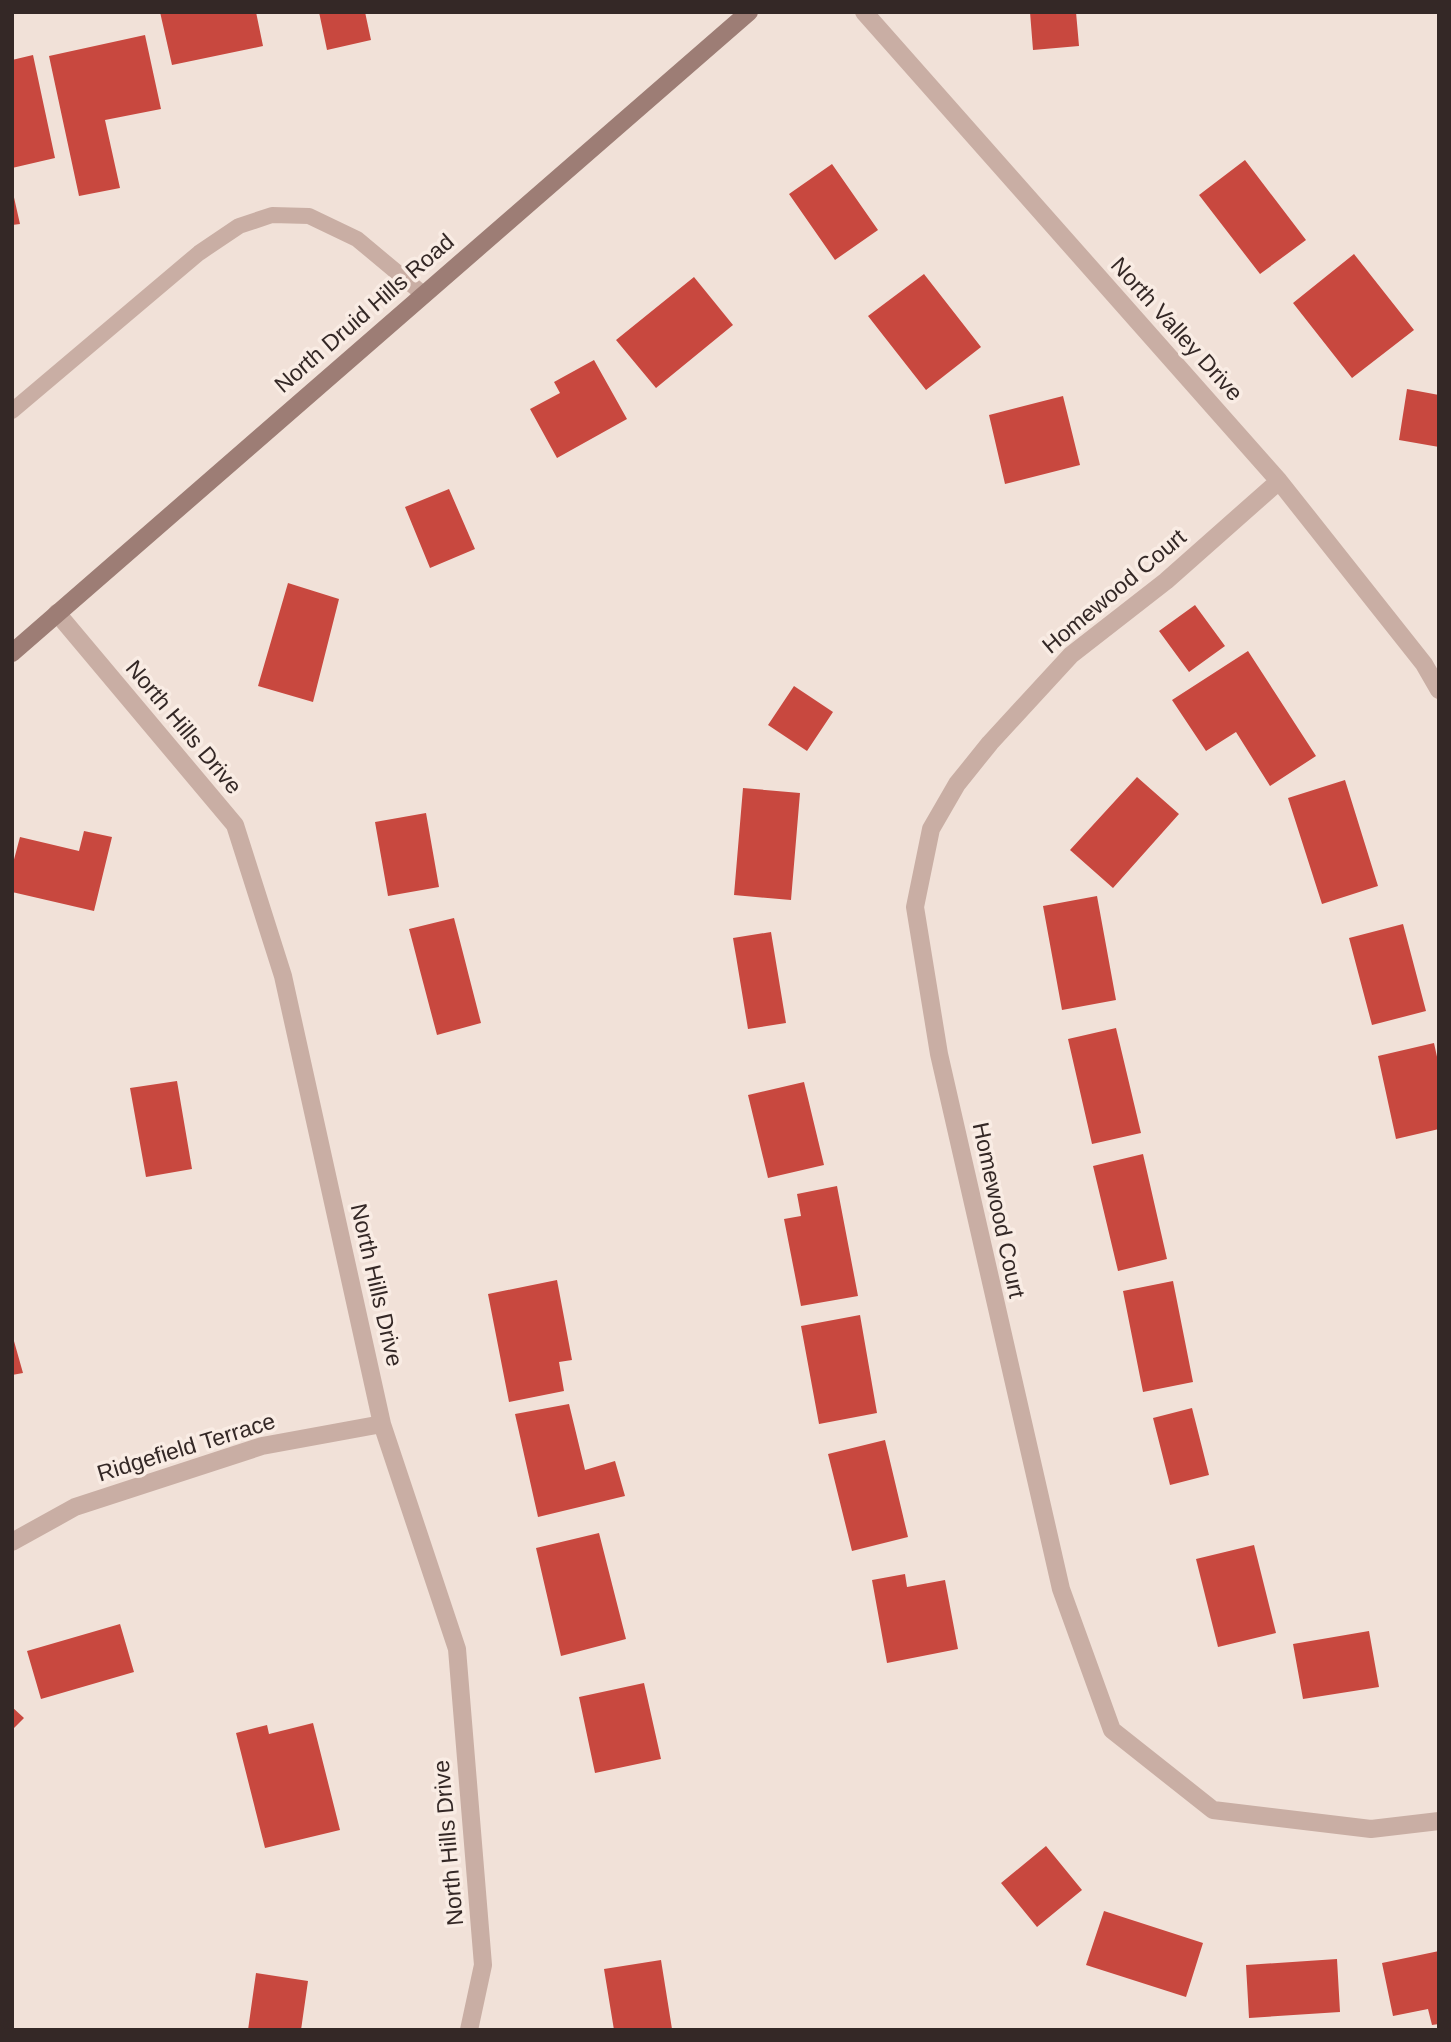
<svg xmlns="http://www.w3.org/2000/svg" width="1451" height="2042" font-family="Helvetica,sans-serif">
<rect width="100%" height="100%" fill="#f1e1d8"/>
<path fill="#c8483f" d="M160,12H256L263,46L172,65Z
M319,12H365L371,40L327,50Z
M1030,12H1076L1079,46L1033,50Z
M145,35L161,109L105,120L120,188L79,196L49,56Z
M33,55L55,158L12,168V60Z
M1245,160L1306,240L1260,274L1199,195Z
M832,164L878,230L835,260L789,194Z
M13,193L20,224L12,225V194Z
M1354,254L1414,330L1352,378L1293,303Z
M924,274L981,347L926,390L868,316Z
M694,277L733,325L656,388L616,340Z
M594,360L627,419L557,458L530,409L560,393L554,382Z
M1407,389L1439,395V447L1399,440Z
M1063,396L1080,465L1005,484L989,415Z
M449,489L475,549L430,568L405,507Z
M288,583L339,599L313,702L258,686Z
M1195,605L1225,646L1189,672L1159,631Z
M1248,651L1316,756L1270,786L1236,732L1206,751L1172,700Z
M794,686L833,712L807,751L768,725Z
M1137,777L1179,814L1113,888L1070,850Z
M1345,780L1378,886L1322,904L1288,798Z
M743,788L800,793L791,900L734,895Z
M426,813L439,887L388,896L375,822Z
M84,831L112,837L94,911L12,892V867L20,837L79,851Z
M1097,896L1116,1000L1062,1010L1043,906Z
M454,918L481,1023L437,1035L409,929Z
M1403,924L1426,1011L1372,1025L1349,938Z
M771,932L786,1023L748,1029L733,938Z
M1116,1028L1141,1133L1092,1144L1068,1039Z
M1434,1043L1439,1066V1129L1396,1139L1378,1056Z
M177,1081L192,1169L146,1177L130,1088Z
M804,1082L824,1165L768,1178L748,1095Z
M1143,1154L1167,1259L1118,1271L1093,1166Z
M837,1186L858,1296L801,1306L784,1219L801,1216L797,1194Z
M557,1280L572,1360L559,1362L564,1391L509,1402L488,1294Z
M1173,1281L1193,1382L1143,1392L1123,1291Z
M860,1315L877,1413L819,1424L801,1326Z
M12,1334L23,1373L12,1375Z
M569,1404L585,1470L615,1461L625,1496L538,1517L515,1414Z
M1192,1408L1209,1475L1170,1485L1153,1418Z
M885,1440L908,1537L852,1551L828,1454Z
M599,1533L626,1639L561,1656L536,1548Z
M1254,1545L1276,1633L1218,1647L1196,1559Z
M905,1574L907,1587L945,1580L958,1649L887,1663L872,1580Z
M120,1624L134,1672L41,1699L27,1651Z
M1369,1631L1379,1687L1303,1699L1293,1644Z
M644,1683L661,1759L595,1773L579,1697Z
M12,1707L24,1718L12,1730Z
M313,1723L340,1830L265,1848L236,1733L267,1725L269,1734Z
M1046,1846L1082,1890L1037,1927L1001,1883Z
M1104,1911L1203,1943L1186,1997L1086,1965Z
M1439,1951V2024L1432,2025L1428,2009L1393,2016L1382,1963Z
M1337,1959L1340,2012L1249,2018L1246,1965Z
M661,1960L672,2029L614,2030L604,1969Z
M256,1973L308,1981L301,2030H248Z"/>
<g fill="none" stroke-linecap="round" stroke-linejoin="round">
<path stroke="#c9aea4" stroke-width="16" d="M12,411L199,253L239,226L272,215L309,216L357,239L423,294"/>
<path stroke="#c9aea4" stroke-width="18" d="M864,12L1279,481L1424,664L1439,690
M1279,481L1166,581L1071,655L990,743L957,784L931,829L915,907L939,1054L1061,1589L1112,1730L1213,1810L1371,1829L1439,1821
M57,613L235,825L283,976L382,1424L457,1649L483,1965L469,2030
M12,1542L75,1507L262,1446L382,1424"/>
<path stroke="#9d7d75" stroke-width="18" d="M12,653L749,12"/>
</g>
<g text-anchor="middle" stroke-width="7" stroke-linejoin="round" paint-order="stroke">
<g font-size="23" fill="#342826" stroke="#f9ece4">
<text transform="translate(364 313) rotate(-41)" y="8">North Druid Hills Road</text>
<text transform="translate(1177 329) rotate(48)" y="8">North Valley Drive</text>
<text transform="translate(1114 591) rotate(-40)" y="8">Homewood Court</text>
<text transform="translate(184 727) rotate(50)" y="8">North Hills Drive</text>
<text transform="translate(999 1210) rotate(78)" y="8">Homewood Court</text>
<text transform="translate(377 1285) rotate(77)" y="8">North Hills Drive</text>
<text transform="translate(186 1447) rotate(-17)" y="8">Ridgefield Terrace</text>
<text transform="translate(448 1843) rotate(-95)" y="8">North Hills Drive</text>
</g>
</g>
<rect width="1451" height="2042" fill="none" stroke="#342826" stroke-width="28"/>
</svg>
